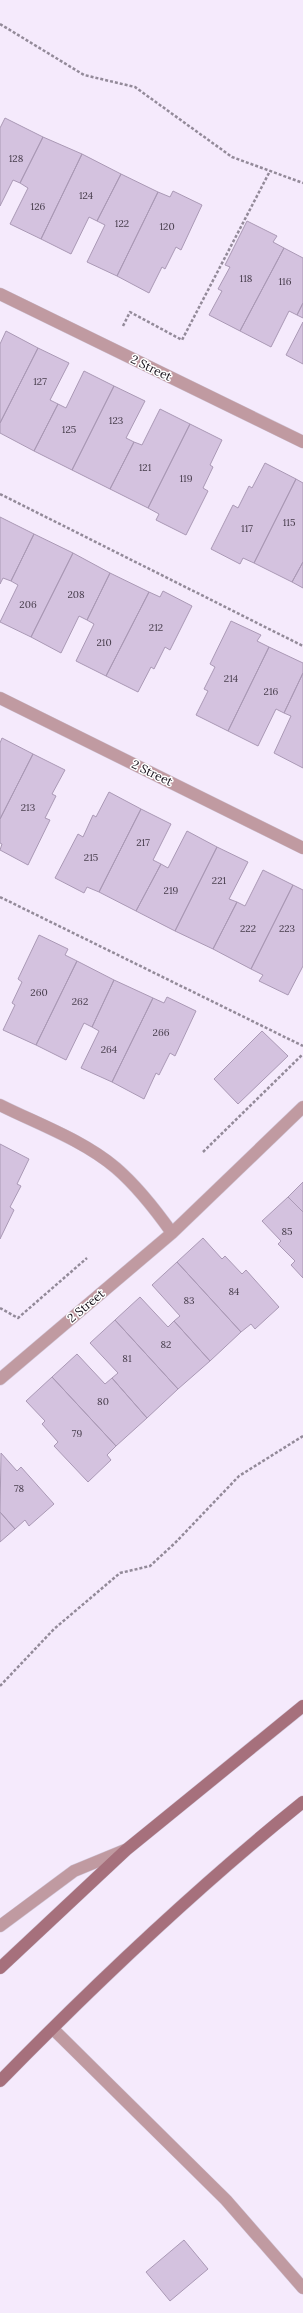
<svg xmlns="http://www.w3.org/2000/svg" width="303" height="2313" font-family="Lora,serif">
<rect width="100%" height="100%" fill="#f5eafc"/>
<path fill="#d4c2df" stroke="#aa99b5" d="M5,118L43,137L20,183L13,180L0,206V128Z
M43,137L82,154L41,239L10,224L28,188L20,183Z
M82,154L121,174L97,221L89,217L71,254L41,239Z
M121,174L158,192L117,276L87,262L105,225L97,221Z
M173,191L202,205L181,250L176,247L165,269L162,267L149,293L117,276L158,192L170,197Z
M247,221L277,236L273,242L284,248L240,331L209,315L222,291L218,289L230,267L225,265Z
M284,248L303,258V303L297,315L289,311L271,347L240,331Z
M303,303V318L297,315Z
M303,322V364L286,355Z
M6,331L38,348L0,423V344Z
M38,348L69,363L50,400L58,404L34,451L0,433V423Z
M84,371L114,386L72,470L34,451L58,404L66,408Z
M114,386L145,401L126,438L134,442L110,489L72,470Z
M160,409L190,424L148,508L110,489L134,442L142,445Z
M190,424L222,440L210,465L213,467L203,488L208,491L186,535L156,520L159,514L148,508Z
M265,463L296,479L254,563L243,558L240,564L211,549L233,505L238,508L249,486L252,488Z
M296,479L303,483V562L292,582L254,563Z
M0,517L34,534L11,581L3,578L0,584Z
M34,534L73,553L31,637L0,622L18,585L11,581Z
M73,553L110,573L87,620L79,616L61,653L31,637Z
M303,562V588L292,582Z
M110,573L149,592L106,676L76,661L94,624L87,620Z
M163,591L192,606L170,650L165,647L154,669L151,667L138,692L106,676L149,592L160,597Z
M231,621L261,635L257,641L269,647L228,731L196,715L208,691L204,689L215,667L210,664Z
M269,647L303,663V673L284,713L276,709L258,746L228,731Z
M303,673V768L274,753L291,716L284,713Z
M2,738L33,754L0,819V743Z
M33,754L65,770L52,794L56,796L45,818L50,820L28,865L0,850L2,844L0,843V819Z
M109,792L141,809L99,892L87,887L84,893L55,878L78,834L83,837L93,815L96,817Z
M141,809L171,824L153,860L161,864L136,911L99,892Z
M187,831L217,847L175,931L136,911L161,864L168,868Z
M217,847L248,862L229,899L237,902L213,949L175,931Z
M263,870L293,885L251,969L213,949L237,902L245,906Z
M293,885L303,890V966L288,995L259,981L263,975L251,969Z
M39,935L68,949L65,955L77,961L36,1045L3,1030L15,1005L12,1003L22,982L18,979Z
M77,961L114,980L92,1027L84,1023L66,1060L36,1045Z
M114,980L153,998L112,1082L81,1068L99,1031L92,1027Z
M167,997L196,1011L175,1056L170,1053L159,1075L156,1073L144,1099L112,1082L153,998L164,1003Z
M262,1031L288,1056L238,1104L214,1079Z
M0,1144L29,1159L17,1184L21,1186L10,1207L14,1210L0,1239Z
M303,1182V1212L288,1197Z
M288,1197L303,1212V1278L291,1265L295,1261L278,1244L281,1241L262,1221Z
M203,1238L222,1259L225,1256L242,1274L246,1270L279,1307L255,1329L251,1324L241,1332L177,1262Z
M177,1262L241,1332L210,1361L174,1321L180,1316L152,1285Z
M140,1297L168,1327L174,1321L210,1361L178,1389L115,1320Z
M115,1320L178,1389L147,1418L112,1378L118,1373L90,1343Z
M77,1354L105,1384L112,1378L147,1418L116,1446L52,1377Z
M52,1377L116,1446L107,1455L111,1460L88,1482L54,1446L58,1442L42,1424L45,1421L26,1401Z
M1,1453L17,1471L21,1467L54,1504L29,1526L25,1520L15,1529L0,1512Z
M0,1512L15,1529L0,1542Z
M184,2240L208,2269L170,2301L146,2272Z"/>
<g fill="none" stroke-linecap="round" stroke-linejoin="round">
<defs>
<path id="lane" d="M53,2029L226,2200L303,2288"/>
<path id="street" d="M0,294L303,442
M0,698L303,848
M0,1105C38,1124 83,1140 116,1168C138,1187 155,1209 172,1233
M0,1379L172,1233L303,1107
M0,1926L74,1871L125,1850"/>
<path id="secondary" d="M0,1968L126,1850L303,1706
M0,2081C96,1983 196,1888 303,1802"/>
</defs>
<use href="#lane" stroke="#d1c7d8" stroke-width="13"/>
<use href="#street" stroke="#d1c7d8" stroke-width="13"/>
<use href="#secondary" stroke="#d1c7d8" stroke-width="13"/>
<path stroke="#938a99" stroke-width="2.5" stroke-dasharray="3 2" stroke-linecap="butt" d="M0,24L84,75L135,87L232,157L303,183
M123,326L130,312L182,340L270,171
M0,494L303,646
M0,897L303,1046
M203,1152L303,1054
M0,1308L18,1318L87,1258
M0,1686L54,1629L120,1573L150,1566L175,1543L239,1476L303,1436"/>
<use href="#lane" stroke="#c09aa1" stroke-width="12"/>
<use href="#street" stroke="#c09aa1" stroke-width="12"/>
<use href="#secondary" stroke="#a6707c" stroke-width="12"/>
</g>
<g text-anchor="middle" stroke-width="3" stroke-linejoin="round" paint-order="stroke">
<g font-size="10" fill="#463c4b">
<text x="16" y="162">128</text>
<text x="86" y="199">124</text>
<text x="38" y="210">126</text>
<text x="122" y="227">122</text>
<text x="167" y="230">120</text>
<text x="246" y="282">118</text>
<text x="285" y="285">116</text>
<text x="40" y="385">127</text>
<text x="116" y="424">123</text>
<text x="69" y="433">125</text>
<text x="145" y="471">121</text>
<text x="186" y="482">119</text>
<text x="289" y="526">115</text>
<text x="247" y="532">117</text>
<text x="76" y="598">208</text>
<text x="28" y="608">206</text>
<text x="156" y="631">212</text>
<text x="104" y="646">210</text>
<text x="231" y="682">214</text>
<text x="271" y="695">216</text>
<text x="28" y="811">213</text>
<text x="143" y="846">217</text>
<text x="91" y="861">215</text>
<text x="219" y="884">221</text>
<text x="171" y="894">219</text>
<text x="248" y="932">222</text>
<text x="287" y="932">223</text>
<text x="39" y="996">260</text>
<text x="80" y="1005">262</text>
<text x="161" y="1036">266</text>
<text x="109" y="1053">264</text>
<text x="287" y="1235">85</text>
<text x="234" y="1295">84</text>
<text x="189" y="1304">83</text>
<text x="166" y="1348">82</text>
<text x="127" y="1362">81</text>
<text x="103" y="1405">80</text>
<text x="77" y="1437">79</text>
<text x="19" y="1492">78</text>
</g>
<g font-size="12" fill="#16101a" stroke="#fff">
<text transform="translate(151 368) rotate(26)" y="4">2 Street</text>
<text transform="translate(152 773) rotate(26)" y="4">2 Street</text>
<text transform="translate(86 1306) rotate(-40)" y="4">2 Street</text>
</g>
</g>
</svg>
